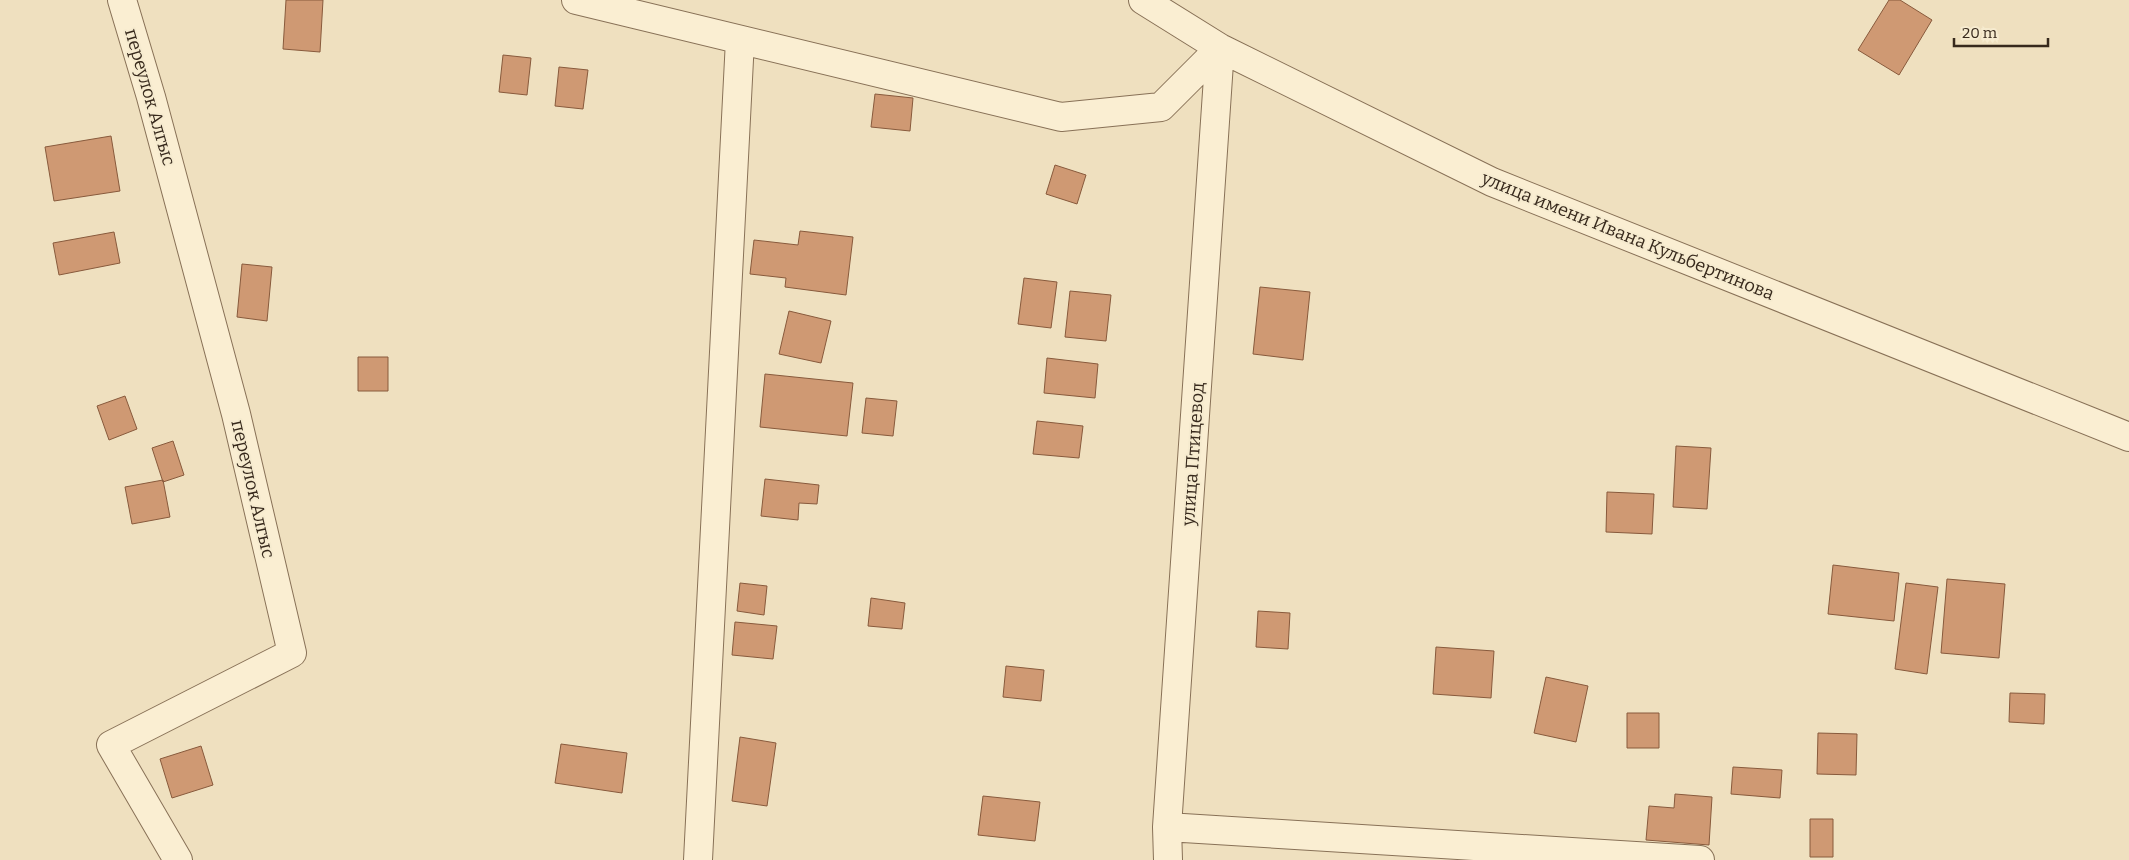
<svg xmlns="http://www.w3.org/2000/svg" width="2129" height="860" font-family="Bitter,serif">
<rect width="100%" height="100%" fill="#efe0bf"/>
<path fill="#cf9973" stroke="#885a3c" d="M286,0H323L320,52L283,49Z
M1889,0H1900L1932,20L1899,75L1858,50Z
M503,55L531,58L527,95L499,92Z
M559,67L588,70L583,109L555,106Z
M875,94L913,98L910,131L871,127Z
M111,136L120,191L54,201L45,147Z
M1055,165L1086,175L1077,204L1046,194Z
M800,231L853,237L846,295L785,287L786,278L750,274L754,240L798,245Z
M114,232L120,263L59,275L53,243Z
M242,264L272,267L267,321L237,317Z
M1024,278L1057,282L1051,328L1018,324Z
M1260,287L1310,292L1303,360L1253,354Z
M1070,291L1111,295L1106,341L1065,337Z
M789,311L831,321L821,363L779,354Z
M358,357H388V391H358Z
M1047,358L1098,364L1095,398L1044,393Z
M765,374L853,383L847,436L760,427Z
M125,396L137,429L109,440L97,406Z
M866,398L897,401L893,436L862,433Z
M1037,421L1083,426L1079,458L1033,454Z
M173,441L184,475L163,482L152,448Z
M1676,446L1711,448L1707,509L1673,507Z
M765,479L819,485L817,504L799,503L798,520L761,516Z
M163,480L170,517L132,524L125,487Z
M1607,492L1654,494L1652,534L1606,532Z
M1833,565L1899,573L1894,621L1828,614Z
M1947,579L2005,584L1999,658L1941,653Z
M740,583L767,586L764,615L737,611Z
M1906,583L1938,587L1927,674L1895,669Z
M871,598L905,603L902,629L868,626Z
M1258,611L1290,613L1288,649L1256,647Z
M735,622L777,626L773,659L732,655Z
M1436,647L1494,651L1491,698L1433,694Z
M1006,666L1044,670L1041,701L1003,697Z
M1546,677L1588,686L1576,742L1534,733Z
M2010,693L2045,694L2044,724L2009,722Z
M1627,713H1659V748H1627Z
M1818,733L1857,734L1856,775L1817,774Z
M740,737L776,743L767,806L732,801Z
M561,744L627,753L622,793L555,783Z
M201,746L213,785L172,798L160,759Z
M1733,767L1782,770L1780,798L1731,794Z
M1675,794L1712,797L1709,845L1646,840L1649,806L1674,808Z
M983,796L1040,802L1035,841L978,835Z
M1810,819H1833V857H1810Z"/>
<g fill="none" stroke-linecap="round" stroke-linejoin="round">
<defs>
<path id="minor" d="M122,0L151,97L236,414L292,653L111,745L178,860
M576,0L1061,117L1161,107L1220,48
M1143,0L1220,48L1492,182L2129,437
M1167,827L1700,860
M698,860L740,40
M1168,860L1167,827L1220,48"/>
</defs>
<use href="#minor" stroke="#887157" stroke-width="30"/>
<use href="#minor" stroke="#faeed2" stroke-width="28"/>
</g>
<g text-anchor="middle" stroke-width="4" stroke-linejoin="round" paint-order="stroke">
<g font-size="18" fill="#37291c" stroke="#f6ebcf">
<text transform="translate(150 97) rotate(74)" y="6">переулок Алгыс</text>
<text transform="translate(1628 236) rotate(22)" y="6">улица имени Ивана Кульбертинова</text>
<text transform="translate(1193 454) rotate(-86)" y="6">улица Птицевод</text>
<text transform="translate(253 489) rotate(77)" y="6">переулок Алгыс</text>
</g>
</g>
<path d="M1954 38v8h94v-8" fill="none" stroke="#37291c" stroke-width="2.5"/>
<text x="1962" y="38" font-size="15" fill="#37291c" stroke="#f6ebcf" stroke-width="4" paint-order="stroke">20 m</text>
</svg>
